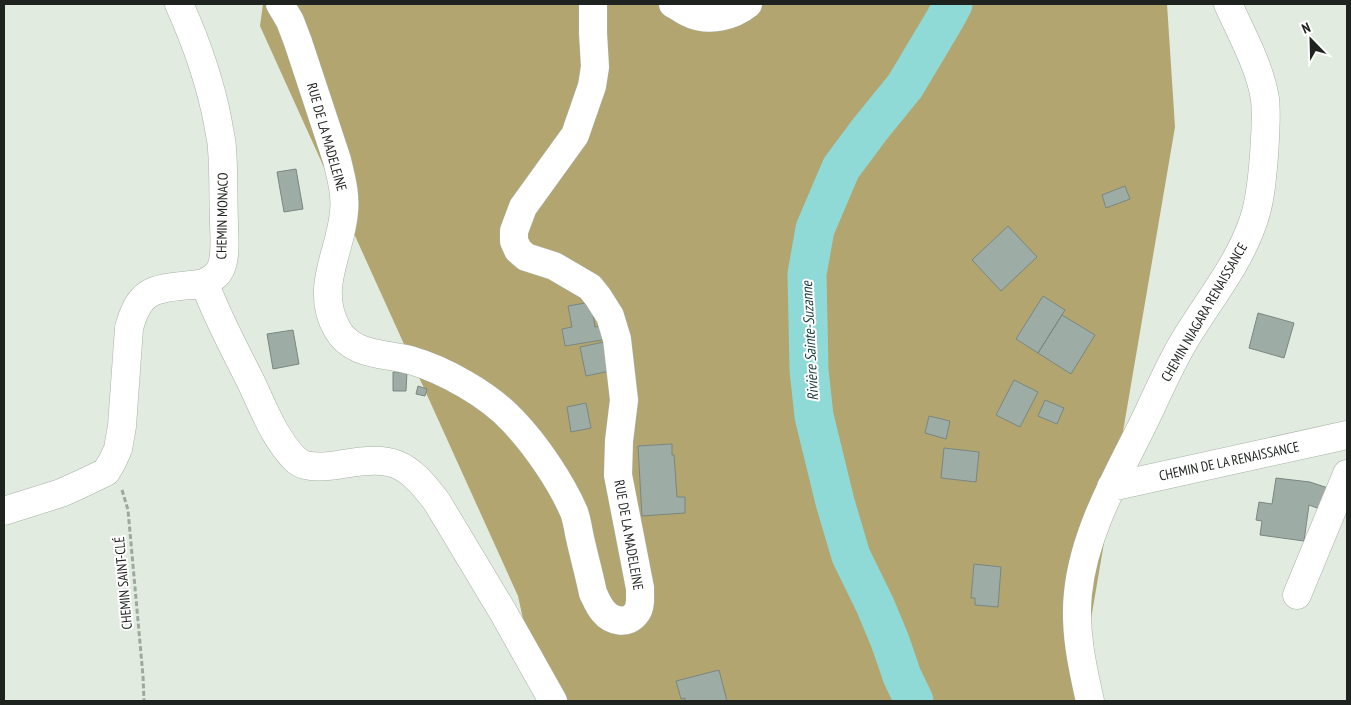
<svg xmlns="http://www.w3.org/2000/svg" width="1351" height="705" font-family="'PT Sans Narrow',sans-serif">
<rect width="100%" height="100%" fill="#e1ebe0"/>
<path fill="#b2a56f" d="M263,4H1167L1175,127L1077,701H541L518,596L260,26Z"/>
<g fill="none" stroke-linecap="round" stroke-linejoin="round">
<path stroke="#8fdad6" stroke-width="39" d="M914,701L902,676L890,641L875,605L851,556L835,502L814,416L809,370L807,274L815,229L841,168L870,129L905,86L945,19L953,4"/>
</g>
<path fill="#9eaca6" stroke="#798781" d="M296,169L303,209L284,212L277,172Z
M1125,186L1130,199L1106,208L1102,195Z
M1008,226L1037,257L1001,291L972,260Z
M1043,296L1065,310L1038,353L1016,339Z
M591,302L595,327L606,325L608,339L565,346L562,329L572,327L568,306Z
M1258,313L1294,323L1284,358L1249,348Z
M1062,315L1095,335L1071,374L1038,353Z
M293,330L299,364L273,369L267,334Z
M604,342L610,371L586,376L580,347Z
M393,372H407L406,391H393Z
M1014,380L1038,392L1020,427L996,415Z
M418,386L427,389L425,396L416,394Z
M1045,400L1064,408L1057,424L1038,416Z
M586,403L591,428L571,432L567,407Z
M929,416L950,421L946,439L925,433Z
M672,444V455H674L677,497H685V513L642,516L638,446Z
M944,448L979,452L976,482L941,478Z
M1276,478L1310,482L1331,489L1325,511L1309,505L1304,541L1260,535L1262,521L1256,520L1259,502L1272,504Z
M974,564L1001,567L998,607L975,605V598H971Z
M719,670L727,701H685V698L681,699L676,681Z"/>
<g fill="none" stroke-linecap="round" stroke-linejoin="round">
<defs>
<path id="minor" d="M280,4L290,21L298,42L337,160C341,177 346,194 344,212C341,252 314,288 337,329C352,356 384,353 410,360C445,370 489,395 513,421C536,445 561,482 574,512C577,520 578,529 580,538C584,556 589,574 593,593C596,599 598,605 603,611C611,621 628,626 637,612C641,606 640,596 640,588L618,475L619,441L624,400L617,339L610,316L598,297L590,287L554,266L526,257L518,250L514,241V231L523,207L575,135L592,86L595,67L593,33V4
M673,4C679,7 685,12 691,14C710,22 733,16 748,4
M205,284C217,317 234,348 250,380C263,407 274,438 295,459C298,462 302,464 305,465C317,468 332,466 343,464C393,456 406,461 437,502L503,612L553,701
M1111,487L1347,435
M4,511L61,493L81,484L106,472L112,462L118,449L122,426L129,328C140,288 154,289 191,285C201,284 207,283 215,276C228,266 224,236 224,222C223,198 224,173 222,149C222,140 219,132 218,123C210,80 197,44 179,4
M1297,595L1347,474
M1090,701C1082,666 1074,629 1078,593C1084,534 1115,480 1141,428C1155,400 1167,370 1183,343C1207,302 1239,265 1254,219C1261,198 1262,177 1264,156C1265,137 1267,117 1265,99C1260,67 1241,33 1228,4"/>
</defs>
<use href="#minor" stroke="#a7b1a7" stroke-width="29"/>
<path stroke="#9fa79e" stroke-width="3" stroke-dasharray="5 2.5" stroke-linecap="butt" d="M122,490L128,510L143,676L144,701"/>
<use href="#minor" stroke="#fff" stroke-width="28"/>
</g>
<g text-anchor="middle" stroke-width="4" stroke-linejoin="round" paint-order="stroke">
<g font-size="14" fill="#1f231f" stroke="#fff">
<text transform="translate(327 137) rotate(74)" y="5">RUE DE LA MADELEINE</text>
<text transform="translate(222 216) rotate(-89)" y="5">CHEMIN MONACO</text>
<text transform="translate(1204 312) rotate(-60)" y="5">CHEMIN NIAGARA RENAISSANCE</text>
<text transform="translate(1229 461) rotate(-12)" y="5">CHEMIN DE LA RENAISSANCE</text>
<text transform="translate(629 535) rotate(80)" y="5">RUE DE LA MADELEINE</text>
<text transform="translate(123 583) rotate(-95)" y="5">CHEMIN SAINT-CLÉ</text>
</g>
<g font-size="15" font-style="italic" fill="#1b3f3d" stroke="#fff">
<text transform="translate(810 341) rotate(-93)" y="5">Rivière Sainte-Suzanne</text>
</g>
</g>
<rect width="1351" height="705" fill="none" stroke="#1f231f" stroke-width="10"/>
<g transform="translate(1311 40) rotate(337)" stroke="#ffffff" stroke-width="4" paint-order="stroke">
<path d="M0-4L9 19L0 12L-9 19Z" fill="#1f231f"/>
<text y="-8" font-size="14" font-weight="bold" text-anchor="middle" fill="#1f231f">N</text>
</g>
</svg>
